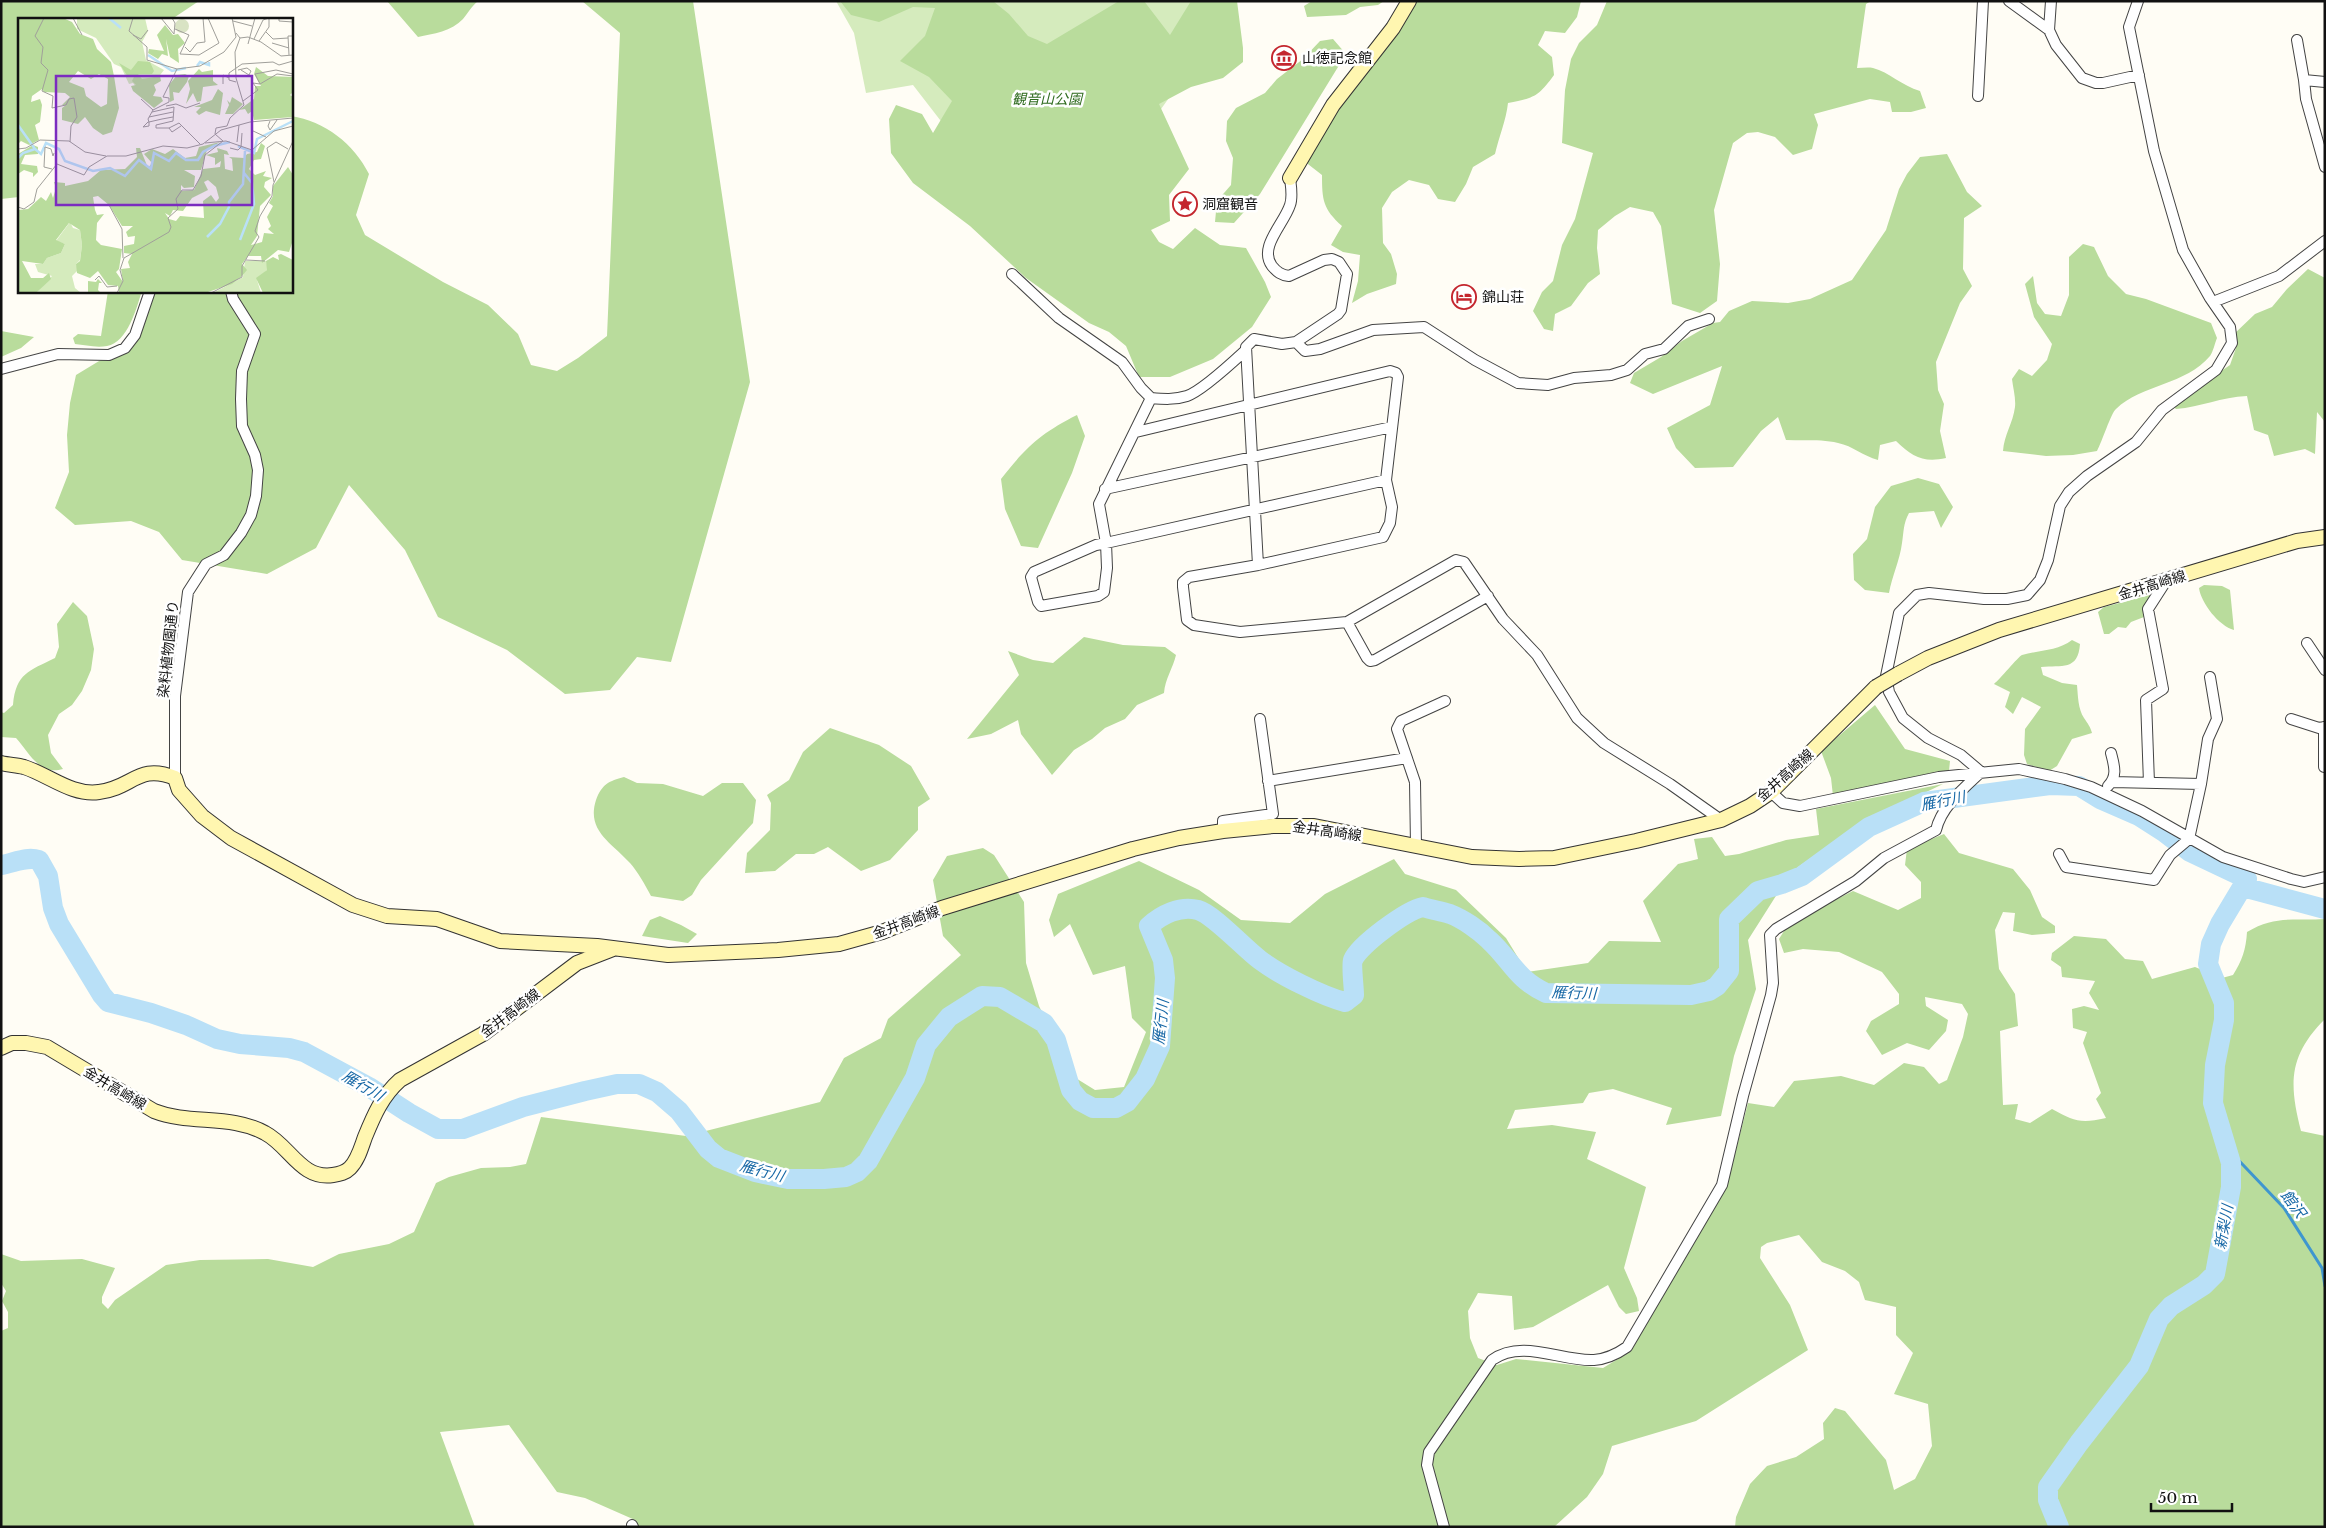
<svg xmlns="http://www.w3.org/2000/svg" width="2326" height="1528" font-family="'Libre Baskerville','Noto Sans JP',serif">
<rect width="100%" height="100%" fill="#fffdf5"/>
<path fill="#d5ebbd" d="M836,1H1238L1134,147L1039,248L913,85L866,93L854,33Z"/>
<path fill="#b9dc9c" d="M1,1H199L172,19H19V197L1,199Z
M387,1H478C471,7 468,13 463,19C452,31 433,34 418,37Z
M582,1H693L750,382L671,662L637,657L610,690L565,694L507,650L438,617L405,550L349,485L316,548L267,574L182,560L159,532L131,521L75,525L55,508L69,472L67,435L70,403L76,375L109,355L125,348L150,291H291V116C325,121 354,144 369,174L356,215L365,235L443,282L488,305L518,334L531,365L557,371L578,358L607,336L620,33Z
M840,1H993L1009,14L1028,36L1047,44L1119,1H1144L1170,35L1191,1H1237L1243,48V62L1223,78L1191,87L1159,104L1189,169L1169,195L1170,221L1151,230L1159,242L1173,249L1195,228L1220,245L1246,248L1265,282L1271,297L1252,327L1213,359L1170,377H1139L1126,346L1109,332L1089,323L1026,278L970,226L913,183L891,153L889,119L896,105L922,114L933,133L952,101L929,77L900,61L925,36L935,8L913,7L879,22L851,15Z
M1312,1H1384L1378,5L1360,7L1346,15L1307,17L1304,6Z
M1416,1H1581L1577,17L1565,33L1545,31L1538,45L1552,57L1554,75C1538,97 1534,98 1508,103C1506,121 1499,136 1495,154L1473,167L1466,184L1455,202L1438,199L1429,185L1409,180L1392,192L1382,208L1383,243L1391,254L1397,274L1396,284L1367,294L1352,303L1358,281L1360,255L1343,252L1331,245L1342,226C1323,209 1322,200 1322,175L1304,161L1321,139L1340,106L1396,35Z
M1607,1H1871L1866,4L1857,68C1862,68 1868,67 1873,68C1889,72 1902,86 1920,91L1926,108L1911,112H1892L1890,102L1870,99L1814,114L1818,125L1812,149L1793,155L1775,137L1758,132L1747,133L1733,143L1714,210L1720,264L1717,301L1700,313L1672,304L1661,226L1653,212L1630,207L1615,216L1598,230L1597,248L1600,274L1588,283L1571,306L1555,314L1553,331L1544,329L1533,311L1542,292L1553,281L1562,245L1575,219L1593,153L1562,143L1565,90L1571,59L1579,43L1597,25Z
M1333,39L1346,54L1260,194L1234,223L1215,222L1217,201L1231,185L1233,158L1226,141L1227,121L1236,108L1265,93L1277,79L1303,59L1320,41Z
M1947,154L1967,192L1982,206L1964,218L1963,269L1972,286L1960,303L1936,362L1938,390L1944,404L1940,431L1946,458C1924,463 1912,457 1896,441L1880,445L1878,460C1863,456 1853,446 1838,443C1822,439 1803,441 1786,440L1778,417L1761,431L1733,467L1695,468L1676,448L1667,428L1710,405L1722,366L1653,394L1630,383L1634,373L1661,357L1682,341L1713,323L1720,322L1729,311L1752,301L1788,303L1810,299L1852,280L1886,230L1899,189L1907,174L1920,157Z
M2083,244L2094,247L2108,276L2126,294L2146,299L2211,323L2217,338C2215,343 2213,352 2210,356C2186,385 2142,384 2116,409C2111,413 2102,442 2097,451L2073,455L2046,456L2003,451C2004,435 2013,423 2015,407C2016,398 2013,388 2012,379L2019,369L2032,376L2047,360L2052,344L2034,317L2025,284L2033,276L2037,303L2045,314L2061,316L2069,295V257Z
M2308,269L2325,278V422L2317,412L2315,454L2305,449L2274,456L2268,435L2254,430L2247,396C2221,397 2201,407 2176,409L2172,405L2230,365L2236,348L2233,335L2255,314L2272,307L2287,289Z
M108,291H142C136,309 128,342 107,346C96,348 85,345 75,344L73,338L78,334L101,336Z
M1,331L34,337L21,348L1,357Z
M1077,415L1085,436L1072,473L1038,548L1021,546L1005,509L1001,479C1025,448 1041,433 1077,415Z
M1918,478L1939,484L1953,507L1941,528L1934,511L1909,513C1903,524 1904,531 1902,543C1900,560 1892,576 1889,593L1865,590L1854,580L1853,554L1867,539L1875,507L1891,486Z
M2204,585L2222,586L2230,590L2234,630C2219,626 2201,603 2199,588Z
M2158,593L2147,609L2144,617L2131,622L2126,628L2118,627L2109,634H2104L2098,612L2104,607Z
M73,602L87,616L94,649L91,670L82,691L72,705L59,714L48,735L51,753L63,769C40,776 30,754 16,738L1,737V712L4,713L13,705C16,673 29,671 55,658L59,647L57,624Z
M1084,637L1123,645L1165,647L1176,655C1173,668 1165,679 1164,693L1137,705L1125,719L1105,728L1092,739L1074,750L1052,775L1021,734L1018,720L991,734L967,739L1019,675L1008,651L1033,660L1053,663Z
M2072,640L2080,644C2078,671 2062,665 2041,667L2043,675L2062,683L2077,685C2078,696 2078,709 2084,718C2088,724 2090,726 2092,733L2072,739L2057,766L2049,771L2027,764L2024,755L2025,729L2041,707L2022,697L2013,714L2005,707L2010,692L1994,684C2000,679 2018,657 2022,655C2039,650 2058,651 2072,640Z
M1875,705L1905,749L1950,761L1949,771L1833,796L1831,778L1821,751Z
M830,728L879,745L911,766L930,799L918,807V830L890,860L861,871L828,847L814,854H796L775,871L745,873L747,853L770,830L771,803L767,795L789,780L803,752Z
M624,777L637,783L663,784L703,796L722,783H743L756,800L753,823L701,880L692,895L683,901L651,896C645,885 638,872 630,863C612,843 586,831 596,800C602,784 609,781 624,777Z
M1943,784L1891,809L1844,835L1791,872L1748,940L1756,989L1734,1056L1721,1116L1666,1125L1672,1108L1613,1089L1589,1093L1583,1103L1515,1110L1507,1129L1552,1125L1596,1132L1587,1159L1646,1187L1624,1268L1637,1298L1639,1311L1626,1314L1619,1307L1608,1285L1533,1327L1514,1330L1512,1296L1478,1293L1468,1311L1470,1338L1478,1358L1497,1365L1516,1359L1603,1368L1631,1351L1727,1185L1748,1103L1774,1107L1794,1081L1841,1076L1874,1085L1904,1063L1924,1067L1939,1084L1947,1080L1963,1037L1968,1014L1962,1004L1925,997L1926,1006L1948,1020L1946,1031L1929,1050L1907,1043L1882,1055L1866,1031L1871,1021L1899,1004V994L1882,972L1839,952L1803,949L1784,953L1779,939L1789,923L1853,891L1898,910L1921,898V882L1905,865L1907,849L1944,834L1959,853L2013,869L2030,890L2042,917L2055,926V933L2032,935L2013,931L2015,913L2003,912L1995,930L1999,969L2015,994L2018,1026L2000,1031L2003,1105L2018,1104L2015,1119L2030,1123L2052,1109C2074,1121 2080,1124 2106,1118L2096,1099L2101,1093L2083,1043L2087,1032L2073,1028L2072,1009L2084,1006L2099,1010L2089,993L2095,981L2062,977L2061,967L2051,960L2052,953L2074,936L2106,939L2125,959L2143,961L2152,979L2195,967L2222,978L2233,975C2242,961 2246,949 2247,932C2275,915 2294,921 2325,919V1019C2288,1056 2289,1084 2301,1131L2325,1136V1527H1735L1736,1517L1750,1484L1767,1466L1796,1457L1824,1439L1823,1423L1835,1408L1845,1411L1886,1460L1894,1490L1915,1479L1932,1446L1928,1404L1894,1394L1913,1353L1896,1335V1307L1865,1300L1859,1282L1845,1271L1822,1262L1799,1235L1767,1243L1761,1247L1760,1258L1790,1305L1808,1350L1696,1421L1612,1446L1603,1474L1587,1497L1554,1527H639L635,1520L585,1498L557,1492L509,1425L440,1432L475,1527H1V1331L8,1328V1312L2,1301L6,1291L1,1283V1254L21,1261L82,1259L115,1268L102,1297V1303L108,1309L115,1300L166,1265L200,1260L268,1259L313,1267L339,1254L389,1244L414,1232L436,1183L449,1177L481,1168L510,1167L526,1164L541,1117L686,1136L820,1102L844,1058L881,1038L888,1019L961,955L943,936L933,880L947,856L983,848L994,855L1024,902L1026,963L1039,1006L1074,1077L1095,1090L1124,1087L1146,1032L1132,1018L1125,966L1093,975L1070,924L1054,937L1049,920L1058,894L1139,861L1199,890L1241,920L1290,923L1325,894L1394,859L1405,874L1456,890L1506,938L1527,972L1588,963L1609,941L1661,942L1643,901L1678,864L1698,859L1694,839L1712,837L1725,856L1739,854L1786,840L1819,835L1816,809Z
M660,916L681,925L697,934L688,943L642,936L650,920Z"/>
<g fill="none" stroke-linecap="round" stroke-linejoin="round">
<path stroke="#3f96cf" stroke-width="3" d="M2226,1147L2284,1208L2322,1268L2325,1286"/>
<path stroke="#b9e0f7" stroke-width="20" d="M1,865C14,863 26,856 39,860L48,876L53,908L59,924L102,995L108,1002L151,1013L186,1025L217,1039L240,1044L289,1048L304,1052L369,1087L409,1113L438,1129H463L523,1107L585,1091L617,1084H639L657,1092L679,1111L708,1149L719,1158L755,1172L788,1179H824L846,1177L857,1172L868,1161L915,1078L926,1045L949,1017L982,996L1000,997L1044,1023L1056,1040L1071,1090L1080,1101L1093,1108H1116L1127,1102L1145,1079L1160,1046L1165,978L1163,960L1149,926C1161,915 1180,905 1198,910C1213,914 1245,949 1260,960C1280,975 1322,996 1345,1002L1354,995C1354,987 1351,965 1353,960C1359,945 1407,910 1423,907C1432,910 1441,911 1450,914C1463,919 1479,930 1489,940C1511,960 1516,979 1546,993L1691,995L1709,991L1717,986L1729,971V919L1758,891L1782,884L1802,876L1869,827L1924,802L2050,785L2079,786L2100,799L2139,816L2164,832L2190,852L2247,879
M2247,879L2243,887L2325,909
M2059,1527L2048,1500V1487L2079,1443L2139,1366L2159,1319L2171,1306L2204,1285L2215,1274L2231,1187V1163L2213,1103L2215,1065L2224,1020V1003L2208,964L2211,944L2220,924L2247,879"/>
<defs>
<path id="street" d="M2009,1L2049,30
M2051,1L2049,30L2056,45L2082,78L2096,83H2103L2139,75
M2297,40L2304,80
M2325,82L2304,80L2306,99L2325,167
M1978,96L1983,1
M1012,274L1059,318L1122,362L1141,388L1151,398C1163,399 1175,400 1187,396C1202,391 1233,362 1246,350
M2213,302L2279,276L2325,241
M1296,342L1305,351L1320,349L1373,330L1424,327L1475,360L1518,383L1548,385L1574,378L1611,375L1627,370L1645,354L1664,349L1688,326L1709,319
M1,369L58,354L109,355L125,348L135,335L150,291
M1151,398L1099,504L1106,543L1107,568L1104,592L1098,596L1041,606L1038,602L1031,577L1034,572L1096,545L1106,543L1386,480
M1136,432L1390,371L1396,373L1398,377L1386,480L1392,507L1390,523L1383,537L1258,565L1189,577L1183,582V587L1187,620L1194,625L1240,632L1347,622L1456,560L1464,562L1503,619L1537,655L1577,718L1604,743L1670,784L1721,820
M1105,489L1392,427
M1258,565L1246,347L1254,339L1282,344L1296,342L1338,314L1341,310L1347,274L1339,262L1332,259L1324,260L1289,276C1281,275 1277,272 1272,266C1258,247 1284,224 1290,205C1293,197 1291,186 1290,178
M1347,622L1367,658L1370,661L1375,660L1488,596
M2307,643L2325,670
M2291,719L2319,728L2325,727
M2324,727V767
M175,778V696L188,592L206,564L224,555L241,533L251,515L256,496L258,470L255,455L242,426L241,399L242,371L255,334L233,299L231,291
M1268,781L1407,758
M2112,782L2201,784
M2149,783L2146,700L2163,689L2148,609L2166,581
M2108,786C2118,776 2114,765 2111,753
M1771,792L1783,803L1800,806L1939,777L2019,769L2065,779L2091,787L2142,811L2223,857L2291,879L2304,882L2325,877
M1223,831V821L1273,814L1260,719
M1416,846L1415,782L1397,729L1401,721L1445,701
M2059,854L2066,867L2154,880L2170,855L2189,839L2201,784L2208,739L2217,719L2210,677
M632,1525L633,1527
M1444,1527L1427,1465L1429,1452L1492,1360C1522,1338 1562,1362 1594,1360C1607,1359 1617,1354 1627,1347L1722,1185L1743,1096L1771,995L1773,983L1770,935L1776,929L1856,881L1884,858L1936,830C1941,807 1964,788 1981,772L1961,755L1928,738L1903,718L1889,692L1886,676L1899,613L1917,595L1929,593L1984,599H2007L2027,595L2040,580L2048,560L2060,506L2069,492L2087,476L2136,442L2162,410L2216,370L2232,343L2230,327L2210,298L2183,250L2154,151L2129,27L2138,1"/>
<path id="secondary" d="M1290,178L1333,105L1393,28L1409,1
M1898,674L1928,658L1999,630L2297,541L2325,537
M1,763C9,765 17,765 24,767C49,775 72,796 99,792C133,788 138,763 175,778L179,790L202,816L231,838L353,905L387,916L437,919L500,941L597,946L668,955L778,950L839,944L882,932L942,908L1133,849L1179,838L1223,831L1273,826H1314L1472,857L1519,859L1554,858L1636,841L1721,820L1750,806L1771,792L1876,687
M1,1048L12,1043H26L47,1047L154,1111C190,1125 231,1114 265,1133C290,1146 301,1180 333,1175C340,1174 345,1173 350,1168C358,1160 361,1148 365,1137C374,1115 382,1096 400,1080L483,1034L577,963L613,949"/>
</defs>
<use href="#street" stroke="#444" stroke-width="12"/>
<use href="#secondary" stroke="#333" stroke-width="16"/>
<use href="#street" stroke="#fff" stroke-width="10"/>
<use href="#secondary" stroke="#fff6b0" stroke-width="14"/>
<defs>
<path id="secondary-bridge" d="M1876,687L1898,674"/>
</defs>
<use href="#secondary-bridge" stroke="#333" stroke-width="16" stroke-linecap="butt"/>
<use href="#secondary-bridge" stroke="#fff6b0" stroke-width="14"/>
</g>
<defs>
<symbol id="museum-ring" viewBox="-11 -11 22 22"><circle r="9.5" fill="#fff" stroke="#c4262e" stroke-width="1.5"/><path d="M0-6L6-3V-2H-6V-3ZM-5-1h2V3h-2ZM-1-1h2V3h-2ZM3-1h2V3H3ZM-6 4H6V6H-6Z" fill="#c4262e"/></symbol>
<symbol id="sight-ring" viewBox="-11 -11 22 22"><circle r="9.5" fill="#fff" stroke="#c4262e" stroke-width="1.5"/><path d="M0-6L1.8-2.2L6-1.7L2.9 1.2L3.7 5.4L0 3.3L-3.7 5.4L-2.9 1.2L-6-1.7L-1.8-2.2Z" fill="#c4262e"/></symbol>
<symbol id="hotel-ring" viewBox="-11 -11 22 22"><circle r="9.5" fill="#fff" stroke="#c4262e" stroke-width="1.5"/><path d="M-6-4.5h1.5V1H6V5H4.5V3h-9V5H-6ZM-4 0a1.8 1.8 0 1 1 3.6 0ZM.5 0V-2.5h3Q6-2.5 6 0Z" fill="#c4262e"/></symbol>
</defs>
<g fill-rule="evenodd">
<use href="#museum-ring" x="1270" y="44" width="28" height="28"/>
<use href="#sight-ring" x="1171" y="190" width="28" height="28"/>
<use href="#hotel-ring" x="1450" y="283" width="28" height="28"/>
</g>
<g text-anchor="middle" stroke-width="5" stroke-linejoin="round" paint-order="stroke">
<g font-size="14" fill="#111" stroke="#fff" text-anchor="start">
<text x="1302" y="63">山徳記念館</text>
<text x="1202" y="209">洞窟観音</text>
<text x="1482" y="302">錦山荘</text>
</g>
<g font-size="14" font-style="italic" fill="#2f6b1f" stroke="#fff">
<text x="1047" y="104">観音山公園</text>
</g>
<g font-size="14" fill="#111" stroke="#fff">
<text transform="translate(2152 585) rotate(-17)" y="5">金井高崎線</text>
<text transform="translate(168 649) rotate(-84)" y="5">染料植物園通り</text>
<text transform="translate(1785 775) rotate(-42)" y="5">金井高崎線</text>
<text transform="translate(1327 831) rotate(8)" y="5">金井高崎線</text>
<text transform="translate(906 922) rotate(-20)" y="5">金井高崎線</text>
<text transform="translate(510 1013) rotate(-37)" y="5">金井高崎線</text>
<text transform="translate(115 1088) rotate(31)" y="5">金井高崎線</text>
</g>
<g font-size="15" font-style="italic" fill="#1768a6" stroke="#fff">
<text transform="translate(1943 801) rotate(-11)" y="5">雁行川</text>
<text transform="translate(1574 993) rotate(2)" y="5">雁行川</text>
<text transform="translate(1161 1022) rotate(-84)" y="5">雁行川</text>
<text transform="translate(363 1086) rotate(30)" y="5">雁行川</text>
<text transform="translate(762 1171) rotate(15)" y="5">雁行川</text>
<text transform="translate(2293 1204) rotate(53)" y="5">館沢</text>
<text transform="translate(2224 1227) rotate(-80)" y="5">新梨川</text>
</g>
</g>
<g transform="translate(18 18)">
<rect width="275" height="275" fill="#fffdf5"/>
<path d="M59,0H127L130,13L124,24L128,42L146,52L125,79L115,65L111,66L103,49L96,46L78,20L59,11ZM52,204L55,210L62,212L64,227L62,242L58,246L60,252L54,258L57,270L63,275H18L34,258L20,254L17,246H25L29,240L43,235L47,226L38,223ZM227,243H248L250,251L239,262L243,275H195L225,259Z" fill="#d5ebbd"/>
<path d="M0,0H45L54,4L62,16L75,21L79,31L93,44L96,58L101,90L94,114L85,117L75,110L67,99L60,106L44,102V90L48,87H44L52,79L47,75L26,74L24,71L14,78L13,84L22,81L24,87L22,104L17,107L21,122L11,127L3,123L0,126ZM60,53L73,61L81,56L90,61L89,86L83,89L68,78L66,70L51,64ZM147,7L155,17L160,16L167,25L160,31L161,45L152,39L148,21L150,38L144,36L140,41L130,35L131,31L146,33L139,17ZM120,43L132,44L136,53L134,56H120L124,61L142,58L143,63L136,67L138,72L135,78L143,79L145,83L136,90L115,73L113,68L118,67L114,63L116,59H110L101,45L113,52ZM238,49L250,58L275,59V74L272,77L275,79V99L236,102L234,93L230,96L227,91L221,92L236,81L237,68H243L236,56ZM181,51L184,54L195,52V63L200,67L185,69L183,83L179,84L175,75L168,86L172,71L170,63ZM167,56L171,58L169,64L161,75L155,74L156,82L152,84L151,67L159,57ZM200,71L205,75L202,97L188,93L181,97L178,94L183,89H176L194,82ZM214,79L225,86L215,96H207L211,87L209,82L212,85ZM202,124L189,132L183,152H166L177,158L176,169L166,170L163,167V173L176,172L185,151L202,149L203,143L197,147V140L188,137L200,134L199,130L209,133L211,137L206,136L207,151L215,153L214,141L211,139L226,140L229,136L239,134L243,125L247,128L243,141L236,142L231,151L237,157L248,153L245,158L254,160L247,164L246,169L253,177L242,188L239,218L233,227L244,224L246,215L256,216L250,211L253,208L249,199L255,188L251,185L255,178V168L270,149L275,157V222L271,234L260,232L244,245L243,238H230L224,246L229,252L224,258L214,266L187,275H101L100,268L90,267L80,253L72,260L59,255L58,246L62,243L64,227L62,212L51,205L38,222L47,226L43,235L29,240L25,246L4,243L13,260H25L31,255L33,261L18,275L0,274V192L10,191L23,179L28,183L33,174L35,180L38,170L36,164L47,165V168L70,163L83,152L107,151L119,139L118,130H122L130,150L134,145L126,136L134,131L147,136L155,131L167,140L178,138L181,129ZM190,162L198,169L201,180L198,184L193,177L185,183L186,200L162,198L158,203L151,201L147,195L152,198L155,192L165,193L174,180L190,172L186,164ZM80,178L91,187L104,208H115L108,214L110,219L117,218L116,226L106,228V235L114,236L110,244L112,250L103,251L105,264L98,254L101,251L104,231L83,227L78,222L79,205L86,196L79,197L77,192L75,179ZM15,127L20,129V136L7,137L3,146L19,148L20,154L15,159V155L6,152L0,156V136ZM263,236L275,242V275H245L238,260L249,252L248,243L255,239L261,242L260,237ZM80,261L84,265H81L80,272L83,275H70V263L78,264Z" fill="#b9dc9c" fill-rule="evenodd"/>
<path d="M157 8a7 7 0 1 1 14 0a7 7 0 1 1-14 0Z" fill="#d9e3c4"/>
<path fill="none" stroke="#b9e0f7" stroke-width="2.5" d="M91,0L103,10M130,37L154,53L168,50M179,48L182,44L191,47V44M0,107L17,131M220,128L236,135L239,121L275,103M0,140L5,135L17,131L23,136L28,125L41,131L47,143L75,153L92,150L107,158L121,142L133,151L136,135L151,143L158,135L168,142H180L185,134L196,128L212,124M189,219L202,206L211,189V184L225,166L227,133M222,222L236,186L234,165L226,155"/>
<path fill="none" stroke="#a09f9a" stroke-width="1" d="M26,0L17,18L25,29L23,45L30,52L24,73L35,78L34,90L48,87L51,81L56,80L59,99L53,108L52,124M55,0L64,17M115,0L111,13L129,29V42L159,51L182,48L206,34L218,19L214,0M143,0L156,16L157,5L154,0M261,0V3L275,4V12M215,3L234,8M157,11L171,17L162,36L181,37L201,25L190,0M248,14L255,21L270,20M115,17L123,21L130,12M222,20L230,19L243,24L263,38L275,37M236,21L245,2L251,0M241,23L251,9V0M254,25L271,30M230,26L237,0M167,29L172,34L179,25L187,24L185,0M271,37L270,18H275M220,52L229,50L233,53L231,57L223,52M218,64L211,62V55L224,46L255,44L261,47L275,43M205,66V57L211,60M242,66L237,56L258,52L275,56M123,81L135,92M225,83L240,72L235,65L242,66L259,56L275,58M148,88L158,86L168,90L182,85M134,94L156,89L155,103L138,107V110H151L161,105L182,126M131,99L155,94M155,99L144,101L131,104H130L125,109L131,108V104L130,101L135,92L151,84V80L145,79L159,51M252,103L250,108L252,112L259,102M151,110L154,114L163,108M233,112L248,119M219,124L221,107M187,125L208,123L234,132L256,113L275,108M212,130L220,132L223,129L224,115M0,131L8,130L22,122L51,123L67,134L88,138M34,151L26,149L27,129L33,131L35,138L36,135M256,164L249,130L258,124L270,131M91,187L104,211L105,240M0,189L6,191L16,184L19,171L39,146L66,157L71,149L89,138H108L145,128L169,130L185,126L203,112L232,104L275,100M228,242L247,243M77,262L81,258L89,269L99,268M99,275L105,263L102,252L106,240L151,214L153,209L150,200L160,191L158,181L164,172H175L183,158L187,137L205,123L197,116L198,110L209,108L212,100L226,87L218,60L217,34L222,20L218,15M193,275L224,259V248L241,219L237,213L242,198L254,178L255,167L275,123"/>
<path fill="#7b2cbf" fill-opacity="0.15" stroke="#7b2cbf" stroke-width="2.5" d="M38,58H234V187H38Z"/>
<rect width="275" height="275" fill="none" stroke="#111" stroke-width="2.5"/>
</g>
<rect width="2326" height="1528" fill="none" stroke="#111111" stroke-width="5"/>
<path d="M2151 1503v8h81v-8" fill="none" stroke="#111111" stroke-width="2.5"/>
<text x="2158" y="1503" font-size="15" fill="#111111" stroke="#ffffff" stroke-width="4" paint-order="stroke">50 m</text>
</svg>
